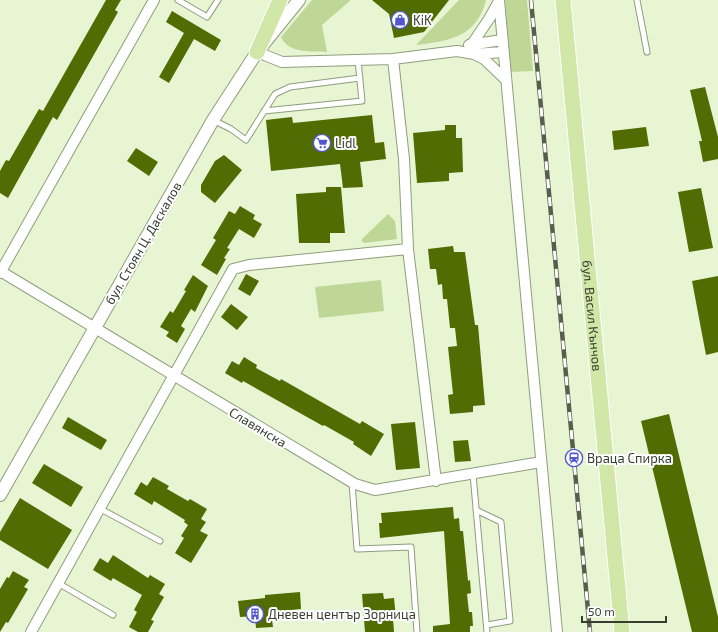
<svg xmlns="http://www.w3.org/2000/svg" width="718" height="632" font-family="'Exo 2',sans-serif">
<rect width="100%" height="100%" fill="#e7f5d3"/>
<path fill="#bed797" d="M312,0H351L322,25L327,52C311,51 289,54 281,37Z
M459,0H486C477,37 449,41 416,45Z
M505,0H527L533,71L511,72Z
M388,214L395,221L397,239L364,243L361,240Z
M381,280L384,311L319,318L315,287Z"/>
<path fill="#506c02" d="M106,0H121L115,10L118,12L57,120L53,117L8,198L0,193V171L6,160L9,161L39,109L43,111Z
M372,0H449L424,32L394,38L389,14Z
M172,11L221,40L215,51L194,39L169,83L159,77L184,33L166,22Z
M705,87L718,137V159L703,162L699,141H702L690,90Z
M372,115L375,143L384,142L386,159L360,162L363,187L343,188L340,164L271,171L266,120L292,117L293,123Z
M445,125H456V138H462L463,172L449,173V181L417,183L413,133L445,130Z
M646,127L649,146L614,150L612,131Z
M136,148L158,162L149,176L127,161Z
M224,155L242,170L215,203L201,192V185L215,161Z
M326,187H341L345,233H330V243H299L296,194L326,192Z
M701,188L713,248L689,252L678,192Z
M240,206L255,215L253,219L262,224L254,238L239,229L227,248L230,249L224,258L226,259L217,275L201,265L216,240L213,238L229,211L235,214Z
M453,246L454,252H465L475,325H478L485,405L473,406V412L450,414L448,395L453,394L448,347L457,346L455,328H450L447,299H443L442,284L438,285L436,269H430L428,249Z
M246,274L259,281L250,296L238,289Z
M193,275L208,286L195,312L191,309L181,326L185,329L177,343L166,336L169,332L160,327L170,311L173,313L186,291L184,290Z
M718,276V352L706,355L692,281Z
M231,304L248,317L237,330L221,317Z
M244,357L257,365L256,368L280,381L281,379L360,424L362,421L384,434L371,456L353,444L354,442L324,425L323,426L243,381L242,383L225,373L232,361L239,365Z
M669,414L718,617V632H692L641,421Z
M68,417L107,440L101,450L62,428Z
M415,422L420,468L396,470L391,424Z
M468,440L471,461L455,462L453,441Z
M44,464L83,487L71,507L32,483Z
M153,477L169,486L167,489L188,501L190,499L207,509L201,519L206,522L200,531L208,535L191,563L175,553L184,538L181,536L188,525L184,522L185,520L154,501L152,505L134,494L141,482L147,486Z
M20,498L72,530L48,569L0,540V532Z
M453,507L454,519L459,518L460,531H463L468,581L470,580L471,593L467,594L469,612H472L473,626H470V632H433V626L450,624L444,531L380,538L379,523H382L381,513Z
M113,555L148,578L150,575L165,584L159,594L164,597L151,620L154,621L148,632H138L129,627L137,612L134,610L142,595L113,578L111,581L93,570L100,558L108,563Z
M13,571L29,580L24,587L28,589L8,623L6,622L0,632V589L7,577L9,578Z
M300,592L301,609L271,612L273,627L256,628L255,616L240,617L238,601L265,598V595Z
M383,593L384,599L394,598L396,618H393L394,632H365L362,594Z"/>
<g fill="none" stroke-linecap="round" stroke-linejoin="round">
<defs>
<path id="service" d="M178,0L207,17L218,0
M637,0L647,52
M264,111L362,101L358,60
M213,120L231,129L246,140L275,94L290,87L360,78
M473,474L487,632
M352,483L357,549L411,547L417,632
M99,508L160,541
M476,510L501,522L510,621L487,625
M58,583L113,615"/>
<path id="minor" d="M499,0L557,632
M472,44L489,19L499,1
M469,45L502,40
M257,52L282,62L393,59L457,51L474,54L503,52
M474,54L484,59L506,80
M393,59L404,159L408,249
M0,271L355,484L375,490L541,462
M0,273L154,0
M31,632L233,269L249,265L408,249L436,481"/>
<path id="tertiary" d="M0,495L213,120L257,52L299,0"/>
<g id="primary">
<path id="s1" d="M563,0L622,632"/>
<path d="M257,52L280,0"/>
</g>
</defs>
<use href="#service" stroke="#909d7d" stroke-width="7"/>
<use href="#minor" stroke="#909d7d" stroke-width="12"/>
<use href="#tertiary" stroke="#909d7d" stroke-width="14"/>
<use href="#primary" stroke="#fff" stroke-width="17"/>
<use href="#service" stroke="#fff" stroke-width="5"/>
<use href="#minor" stroke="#fff" stroke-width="10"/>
<use href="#tertiary" stroke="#fff" stroke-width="12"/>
<use href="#primary" stroke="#d0e7a7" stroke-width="15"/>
<defs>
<path id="rail" d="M531,0L590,632"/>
</defs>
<use href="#rail" stroke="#585e4e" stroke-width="4.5"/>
<use href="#rail" stroke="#fff" stroke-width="3" stroke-dasharray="9" stroke-linecap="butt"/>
</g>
<defs>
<symbol id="shop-ring" viewBox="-11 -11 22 22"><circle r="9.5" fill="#fff" stroke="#5158ce" stroke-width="1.5"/><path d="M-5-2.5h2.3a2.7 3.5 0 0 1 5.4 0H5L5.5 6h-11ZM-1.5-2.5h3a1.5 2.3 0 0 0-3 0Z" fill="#5158ce"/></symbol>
<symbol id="supermarket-ring" viewBox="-11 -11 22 22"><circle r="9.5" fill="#fff" stroke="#5158ce" stroke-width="1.5"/><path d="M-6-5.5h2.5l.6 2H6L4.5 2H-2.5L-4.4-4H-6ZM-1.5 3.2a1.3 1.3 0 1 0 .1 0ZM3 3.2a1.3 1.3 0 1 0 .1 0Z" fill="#5158ce"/></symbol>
<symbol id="station-ring" viewBox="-11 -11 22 22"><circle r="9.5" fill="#fff" stroke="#5158ce" stroke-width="1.5"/><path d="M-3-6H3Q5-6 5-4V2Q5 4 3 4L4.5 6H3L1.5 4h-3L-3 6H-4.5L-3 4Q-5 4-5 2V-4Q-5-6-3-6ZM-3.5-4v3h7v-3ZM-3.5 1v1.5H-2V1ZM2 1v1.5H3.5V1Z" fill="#5158ce"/></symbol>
<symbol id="building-ring" viewBox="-11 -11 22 22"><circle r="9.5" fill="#fff" stroke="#5158ce" stroke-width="1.5"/><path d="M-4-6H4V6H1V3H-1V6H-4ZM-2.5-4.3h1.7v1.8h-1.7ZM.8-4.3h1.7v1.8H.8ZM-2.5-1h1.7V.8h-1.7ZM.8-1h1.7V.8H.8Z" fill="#5158ce"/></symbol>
</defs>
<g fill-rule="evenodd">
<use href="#shop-ring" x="390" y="10" width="20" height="20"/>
<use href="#supermarket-ring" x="312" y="133" width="20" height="20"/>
<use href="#station-ring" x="564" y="448" width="20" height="20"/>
<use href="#building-ring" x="245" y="604" width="20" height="20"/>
</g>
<g text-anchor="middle" stroke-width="4" stroke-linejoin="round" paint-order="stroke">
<g font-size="13" fill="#383d30" stroke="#fff" text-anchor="start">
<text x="413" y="25">KiK</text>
<text x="335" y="148">Lidl</text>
<text x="587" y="463">Враца Спирка</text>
<text x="268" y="619">Дневен център Зорница</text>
</g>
<g font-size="13" fill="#383d30" stroke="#fff">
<text transform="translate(143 243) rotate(-60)" y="5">бул. Стоян Ц. Даскалов</text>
<text dy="5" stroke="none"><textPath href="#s1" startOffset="317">бул. Васил Кънчов</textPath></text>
<text transform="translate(258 427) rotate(31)" y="5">Славянска</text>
</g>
</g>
<path d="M582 616v6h84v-6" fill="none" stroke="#383d30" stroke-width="2"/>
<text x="588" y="616" font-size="12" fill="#383d30" stroke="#ffffff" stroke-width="3" paint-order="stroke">50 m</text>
</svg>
